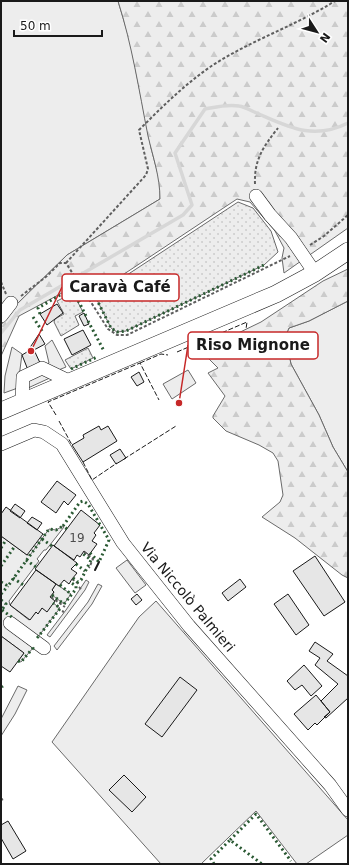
<svg xmlns="http://www.w3.org/2000/svg" width="349" height="865" font-family="'DejaVu Sans',sans-serif">
<defs>
<pattern id="forest-firs" width="22" height="20" patternUnits="userSpaceOnUse"><rect width="22" height="20" fill="#ededed"/><path d="M5 1l3.5 6h-7zM16 11l3.5 6h-7z" fill="#cbcbcb"/></pattern>
<pattern id="park-dots" width="8" height="8" patternUnits="userSpaceOnUse"><rect width="8" height="8" fill="#ededed"/><path d="M2 2h.1M6 6h.1" fill="none" stroke="#cbcbcb" stroke-width="1.8" stroke-linecap="round"/></pattern>
</defs>
<rect width="100%" height="100%" fill="#fff"/>
<path fill="#ededed" stroke="#6a6a6a" d="M1,1H118L130,41L151,148L160,182V199L67,255L13,308L1,325Z
M348,301V472L333,447L319,415L291,364L285,337L289,328L309,321Z
M52,340L66,367L51,373L52,377L28,388L26,385L4,393L5,376L12,347L22,354L19,377L49,363L45,346Z
M188,370L196,383L172,399L163,384Z
M63,526L64,527L46,550H44L37,559L39,561L9,601L10,605L29,620L36,612L38,613L42,608L47,611L53,603L60,608L38,637L4,626L33,648L21,662L18,661L24,653L1,636V536L27,555H30L49,529L56,530Z
M127,560L146,585L135,593L116,568Z
M86,580L89,582L85,590L50,637L47,635L66,610Z
M56,584L71,594L64,604L52,595L54,592L52,590Z
M98,584L102,586L92,604L57,650L54,646L88,602Z
M156,601L348,820V835L306,864H297L256,811L201,864H161L52,742L139,617Z
M18,686L27,690L15,714L1,736V719Z"/>
<path fill="url(#forest-firs)" stroke="#6a6a6a" d="M118,1H348V228L284,273L282,258L284,248L275,231L250,202L237,199L94,294L75,286L19,316L1,356V325L13,308L67,255L160,199C160,177 153,157 148,136C139,90 132,45 118,1Z
M348,269V301L309,321L289,328L285,337L291,364L319,415L333,447L348,472V578L342,575L295,538L262,517L280,502L283,495L278,461L273,453L259,445L226,431L213,418V416L225,396L208,373L218,368L201,351L261,322L323,281Z"/>
<path fill="url(#park-dots)" stroke="#6a6a6a" d="M238,202L253,208L271,231L278,252L264,265L126,331L117,332L111,328L95,296Z
M73,293L83,312L75,316L79,325L61,336L54,322L55,319L64,314L57,301Z
M88,348L93,358L71,369L65,360Z"/>
<g fill="none" stroke-linecap="round" stroke-linejoin="round">
<path stroke="#d7d7d7" stroke-width="3.5" d="M1,333L20,310L183,215L192,205L175,153L205,109C216,107 227,104 239,106C246,107 253,112 259,114C291,128 314,140 348,123"/>
</g>
<path fill="#e6e6e6" stroke="#1a1a1a" d="M57,304L63,313L47,325L40,314Z
M84,313L89,324L84,326L79,316Z
M83,330L91,345L72,355L64,339Z
M39,334L45,344L34,350L41,365L28,370L22,355L27,352Z
M139,372L144,382L137,386L131,377Z
M99,426L101,430L108,426L117,441L83,462L72,445L84,438L83,435Z
M120,449L126,458L116,464L110,455Z
M57,481L76,495L68,505L64,501L56,513L41,502Z
M15,504L25,511L20,518L10,511Z
M6,507L43,534L27,555L1,536V514Z
M81,510L100,525L94,533L96,535L92,541L97,544L89,555L84,551L80,557L77,555L74,560L54,546Z
M32,517L42,523L37,530L27,523Z
M53,545L77,563L71,569L77,573L72,579L69,584L64,580L59,586L35,569Z
M315,556L345,602L324,616L293,571Z
M36,570L56,584L52,590L54,592L50,597L55,601L47,612L42,608L38,614L36,612L30,620L10,605Z
M240,579L246,587L228,601L222,593Z
M137,594L142,600L136,605L131,599Z
M288,594L309,625L296,635L274,604Z
M1,636L24,653L10,672L1,666Z
M315,642L333,654L327,661L348,676V698L326,718L324,717L330,712L321,701L338,684L315,665L320,658L309,651Z
M304,665L322,686L311,696L302,685L295,690L287,681Z
M180,677L197,690L162,737L145,724Z
M316,695L330,712L317,725L315,723L308,730L294,714Z
M124,775L146,797L132,812L109,790Z
M8,821L26,851L13,859L1,838V825Z"/>
<g fill="none" stroke-linecap="round" stroke-linejoin="round">
<defs>
<path id="minor" d="M256,196L270,215L291,238L315,273
M1,316L11,303
M22,401L23,377L42,368L69,381
M1,444L34,430L44,432L62,444L123,543L189,626L330,785L348,810
M10,623L44,648"/>
<path id="major" d="M1,411L276,294L315,273L348,251"/>
</defs>
<use href="#minor" stroke="#1a1a1a" stroke-width="14"/>
<use href="#major" stroke="#1a1a1a" stroke-width="18"/>
<path stroke="#5f5f5f" stroke-width="2" stroke-dasharray="3 2" stroke-linecap="butt" d="M255,184C254,160 263,147 278,128
M310,245L324,236L348,215
M66,263L146,175L148,169L139,130C162,107 183,86 210,67C249,41 295,26 335,1
M1,282L6,294
M21,296L47,276L60,263H66L108,329L117,335H127L290,256
M84,552L93,559L89,568
M72,579L80,585
M79,587L81,589
M51,597L65,607
M62,611L64,612
M1,800L3,799"/>
<use href="#minor" stroke="#fff" stroke-width="13"/>
<use href="#major" stroke="#fff" stroke-width="17"/>
<path stroke="#2b5a34" stroke-width="3" stroke-dasharray="2 3" stroke-linecap="butt" d="M94,294L111,328L117,332L126,331L264,265
M40,314L38,308L72,288L86,316
M33,317L42,331
M88,321L104,351
M71,369L97,357
M67,529L63,526L80,502L83,501L88,504L109,540L99,562L90,553
M42,539L52,546
M1,548L6,540
M26,560L36,567
M76,564L85,571
M1,566L15,546
M13,578L25,586
M73,578L78,582L81,580L91,560L82,553
M1,582L8,586L49,529L56,530L63,526
M60,585L71,594
M1,594L8,586
M52,595L64,604L76,589V586L70,582
M1,600L6,604L1,611
M2,610L13,618
M37,636L38,637L59,610L60,608L53,603
M18,661L21,662L33,648L31,646
M1,686L2,687L1,690
M230,840L256,814L291,861
M214,864L211,859L230,840L262,864"/>
<path stroke="#1a1a1a" stroke-width="1" stroke-dasharray="5 2" stroke-linecap="butt" d="M177,352L247,322L246,329
M140,363L161,354L168,355
M56,415L48,402L140,363L159,400
M59,421L72,445
M124,459L176,426
M83,462L92,480L117,463"/>
<path stroke="#1a1a1a" stroke-width="2" d="M95,570L99,562"/>
</g>
<g text-anchor="middle" stroke-width="3" stroke-linejoin="round" paint-order="stroke">
<g font-size="12" fill="#4d4d4d">
<text x="77" y="542">19</text>
</g>
<g font-size="14" fill="#1a1a1a" stroke="#fff">
<text transform="translate(188 597) rotate(50)" y="5">Via Niccolò Palmieri</text>
</g>
</g>
<path fill="none" stroke="#c62828" stroke-width="1.5" d="M31 351L62 287M179 403L188 345"/>
<g fill="#c62828" stroke="#fff" stroke-width="1.5">
<circle cx="31" cy="351" r="4"/>
<circle cx="179" cy="403" r="4"/>
</g>
<g fill="#fff" stroke="#c62828" stroke-width="1.5">
<rect x="62" y="274" width="117" height="27" rx="4"/>
<rect x="188" y="332" width="130" height="27" rx="4"/>
</g>
<g font-size="15" text-anchor="middle" font-weight="bold" fill="#1a1a1a">
<text x="120" y="292">Caravà Café</text>
<text x="253" y="350">Riso Mignone</text>
</g>
<rect width="349" height="865" fill="none" stroke="#1a1a1a" stroke-width="4"/>
<g transform="translate(317 32) rotate(126)" stroke="#ffffff" stroke-width="3" paint-order="stroke">
<path d="M0-3L7 15L0 10L-7 15Z" fill="#1a1a1a"/>
<text y="-6" font-size="11" font-weight="bold" text-anchor="middle" fill="#1a1a1a">N</text>
</g>
<path d="M14 30v6h88v-6" fill="none" stroke="#1a1a1a" stroke-width="2"/>
<text x="20" y="30" font-size="12" fill="#1a1a1a" stroke="#ffffff" stroke-width="3" paint-order="stroke">50 m</text>
</svg>
